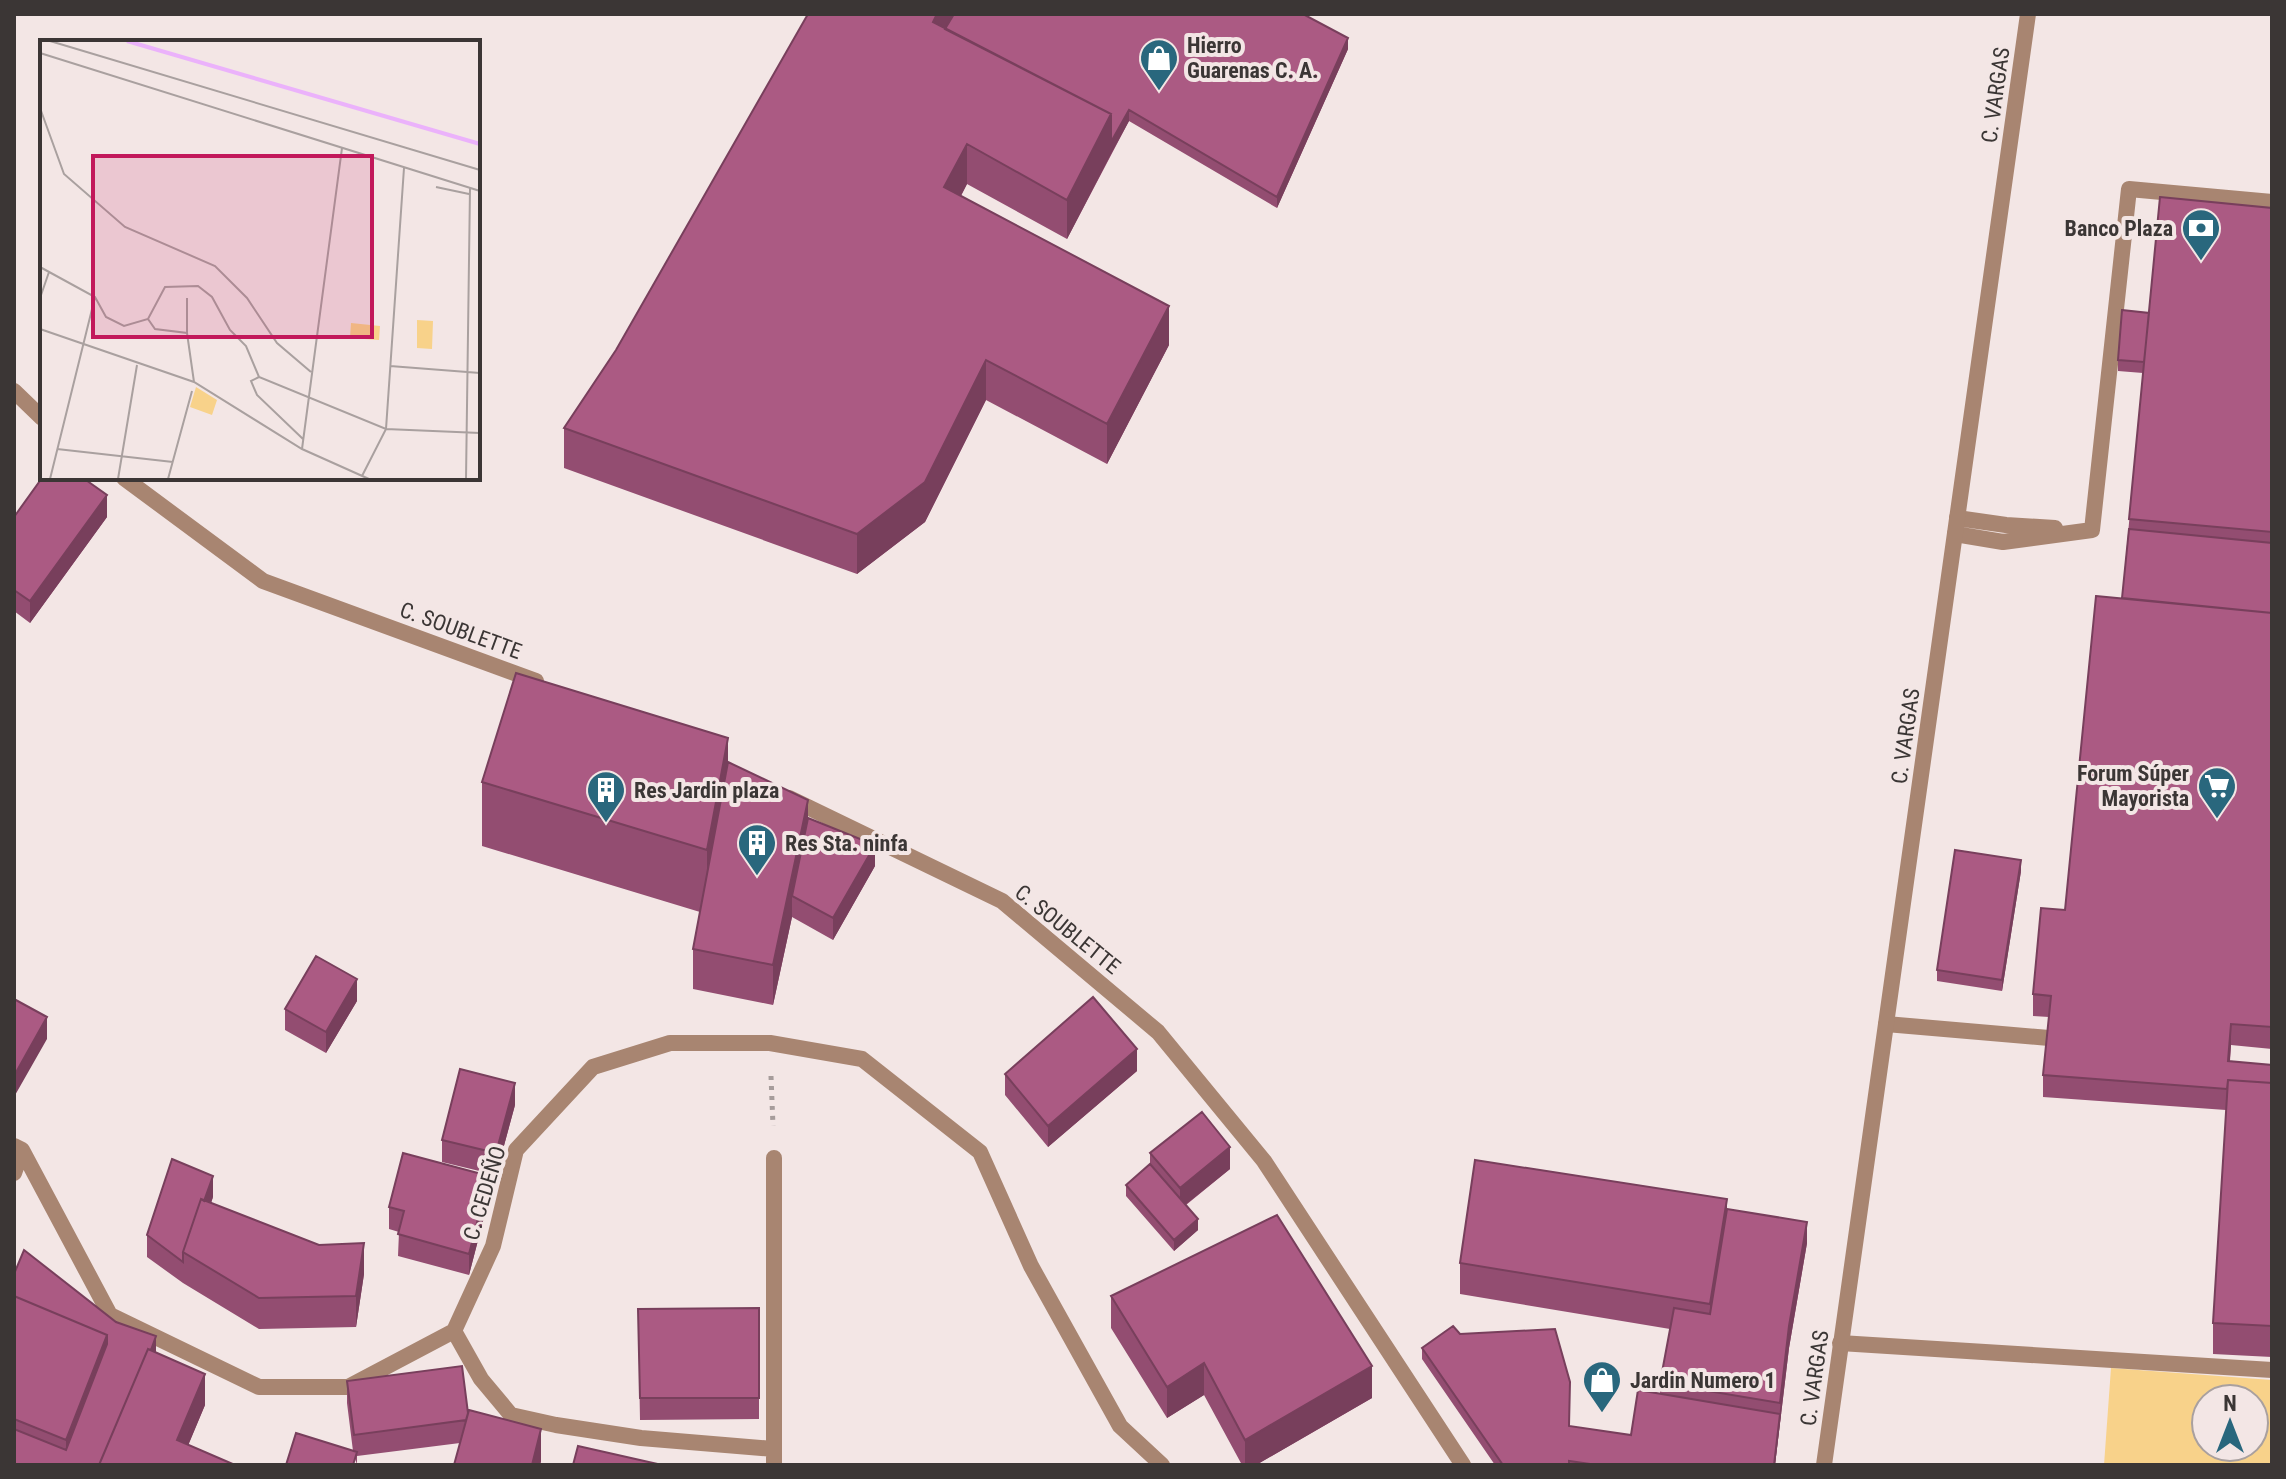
<svg xmlns="http://www.w3.org/2000/svg" width="2286" height="1479" font-family="'Roboto Condensed',sans-serif">
<rect width="100%" height="100%" fill="#f3e6e5"/>
<path fill="#f8d28a" fill-rule="evenodd" d="M2111,1368L2272,1380V1465H2104ZM2206,1399H2254V1447H2206Z"/>
<g fill="none" stroke-linecap="round" stroke-linejoin="round">
<path stroke="#a69c9b" stroke-width="5" stroke-dasharray="4 6" stroke-linecap="butt" d="M771,1076L773,1126"/>
<path stroke="#a88571" stroke-width="16" d="M1957,518L2006,525L2055,528
M1955,534L2003,542L2092,530L2129,189L2272,202
M1886,1024L2049,1038
M1840,1343L2272,1370"/>
<path stroke="#a88571" stroke-width="16" d="M14,391L42,418
M124,478L263,581L536,681
M789,798L1002,901L1158,1032L1264,1161L1463,1465
M14,1146L22,1150L110,1315L259,1387H348L454,1331L493,1246L516,1150L593,1067L670,1043H770L862,1059L980,1152L1031,1266L1120,1426L1162,1465
M774,1158V1449
M14,1173L22,1150
M454,1331L481,1379L511,1415L556,1425L641,1438L774,1449V1465
M1824,1465L2028,14"/>
</g>
<path fill="#934d71" d="M808,14L1348,49L1277,208L1129,121L1067,239L967,184L961,196L1169,345L1107,464L986,400L925,522L857,574L564,468V428L616,350Z
M2272,208V1049L2231,1045L2230,1061L2272,1065V1357L2213,1354V1323L2226,1110L2043,1097V1075L2049,1017L2033,1016V994L2065,910L2122,598L2143,373L2118,371V360L2149,313Z
M14,517H107L30,623L14,611Z
M728,762L808,818L875,866L833,940L792,917L773,1005L693,989V949L700,912L482,846V782Z
M2021,871L2002,991L1937,981V970Z
M357,1001L326,1053L285,1030V1009Z
M1137,1071L1048,1147L1005,1095V1074Z
M515,1105L496,1175L442,1162V1140Z
M1150,1153L1230,1169L1186,1205L1198,1230L1174,1251L1126,1196V1185L1150,1164Z
M213,1197L211,1203L364,1274L356,1327L259,1329L183,1283L147,1257V1235Z
M489,1198L469,1275L398,1256L399,1232L389,1229V1207Z
M1727,1209L1807,1243L1789,1348L1775,1465H1495L1422,1359V1348L1460,1334L1569,1426L1631,1435L1660,1394V1383L1670,1329L1460,1294V1263Z
M14,1274L156,1353L205,1405L188,1445L14,1465Z
M1111,1296L1372,1398L1256,1465H1242L1204,1395L1167,1418L1111,1328Z
M759,1308V1419L640,1420L638,1309Z
M347,1381L468,1413L541,1461L540,1465H454L460,1443L357,1456V1465L353,1451L347,1403Z"/>
<path fill="#783f5c" d="M937,14H960L938,54L933,22Z
M1348,38V49L1277,208V197Z
M1129,110V121L1111,154V142Z
M1111,114V154L1067,239V200Z
M967,144V184L944,227V187Z
M1169,306V345L1107,464V424Z
M986,360V400L925,522L857,574V534Z
M107,495V517L30,623V601Z
M728,738V802L707,914V850Z
M808,800V839L792,896V917L773,1005V965Z
M875,845V866L833,940V918Z
M2021,860V871L2002,991V980Z
M357,979V1001L326,1053V1032Z
M47,1017V1039L14,1097V1076Z
M2231,1024V1045L2228,1083V1061Z
M1137,1049V1071L1048,1147V1126Z
M515,1083V1105L496,1175V1153Z
M1230,1147V1169L1180,1209V1188Z
M213,1176V1197L192,1257L186,1254Z
M489,1176V1198L469,1275V1254Z
M1727,1199V1231L1710,1336V1304Z
M1198,1219V1230L1174,1251V1240Z
M1807,1222V1243L1789,1348L1775,1465H1774L1789,1326Z
M364,1243V1274L356,1327V1296Z
M107,1335V1366L66,1465V1440Z
M156,1336V1358L103,1465Z
M1204,1363V1395L1167,1418V1387Z
M1372,1366V1398L1256,1465H1245V1440Z
M205,1374V1405L180,1465L177,1440Z
M541,1429V1461L540,1465H532Z"/>
<path fill="#ab5a83" stroke="#783f5c" stroke-width="2" d="M808,14H937L933,22L1111,114L1067,200L967,144L944,187L1169,306L1107,424L986,360L925,482L857,534L564,428L616,350Z
M954,14H1303L1348,38L1277,197L1129,110L1111,142V114L945,29Z
M2160,197L2272,208V532L2129,519Z
M2122,310L2149,313L2144,362L2118,360Z
M42,478H83L107,495L30,601L14,590V517Z
M2129,529L2272,543V613L2122,598Z
M2096,596L2272,613V1027L2231,1024L2228,1061L2272,1065V1083L2228,1080L2227,1089L2043,1075L2051,996L2033,994L2041,908L2065,910Z
M516,673L728,738L707,850L482,782Z
M728,762L808,800L773,965L693,949Z
M808,818L875,845L833,918L792,896Z
M1955,850L2021,860L2002,980L1937,970Z
M316,956L357,979L326,1032L285,1009Z
M1093,997L1137,1049L1048,1126L1005,1074Z
M14,999L47,1017L14,1076Z
M460,1069L515,1083L496,1153L442,1140Z
M2228,1080L2272,1083V1326L2213,1323Z
M1202,1112L1230,1147L1180,1188L1150,1153Z
M403,1153L489,1176L469,1254L398,1234L404,1211L389,1207Z
M172,1159L213,1176L204,1201L201,1199L183,1252V1262L147,1235Z
M1475,1160L1727,1199L1710,1304L1460,1263Z
M1150,1164L1198,1219L1174,1240L1126,1185Z
M201,1199L319,1245L364,1243L356,1296L259,1298L183,1252Z
M1727,1209L1807,1222L1789,1326L1780,1403L1660,1383L1674,1308L1710,1314Z
M1277,1215L1372,1366L1245,1440L1204,1363L1167,1387L1111,1296Z
M24,1250L116,1322L156,1336L151,1350L148,1349L99,1465H14V1429L66,1450L107,1344V1335L14,1296V1274Z
M14,1296L107,1335L66,1440L14,1419Z
M759,1308V1398H640L638,1309Z
M1453,1326L1460,1334L1555,1329L1570,1382L1569,1426L1631,1435L1638,1390L1780,1414L1774,1465H1597L1569,1461V1465H1503L1422,1348Z
M148,1349L205,1374L177,1440L235,1465H99Z
M462,1366L468,1413L466,1420L354,1435L347,1381Z
M469,1410L541,1429L532,1465H454Z
M296,1433L357,1452L353,1465H286Z
M578,1446L662,1465H573Z"/>
<defs>
<symbol id="shop-pin" viewBox="-11 -11 22 30"><path d="M0 17L-7.5 6A9.5 9.5 0 1 1 7.5 6Z" fill="#29677d" stroke="#f3e6e5"/><path d="M-5-2.5h2.3a2.7 3.5 0 0 1 5.4 0H5L5.5 6h-11ZM-1.5-2.5h3a1.5 2.3 0 0 0-3 0Z" fill="#fff"/></symbol>
<symbol id="bank-pin" viewBox="-11 -11 22 30"><path d="M0 17L-7.5 6A9.5 9.5 0 1 1 7.5 6Z" fill="#29677d" stroke="#f3e6e5"/><path d="M-6-4H6V4H-6ZM0-2.3a2.3 2.3 0 1 0 0 4.6a2.3 2.3 0 1 0 0-4.6Z" fill="#fff"/></symbol>
<symbol id="supermarket-pin" viewBox="-11 -11 22 30"><path d="M0 17L-7.5 6A9.5 9.5 0 1 1 7.5 6Z" fill="#29677d" stroke="#f3e6e5"/><path d="M-6-5.5h2.5l.6 2H6L4.5 2H-2.5L-4.4-4H-6ZM-1.5 3.2a1.3 1.3 0 1 0 .1 0ZM3 3.2a1.3 1.3 0 1 0 .1 0Z" fill="#fff"/></symbol>
<symbol id="building-pin" viewBox="-11 -11 22 30"><path d="M0 17L-7.5 6A9.5 9.5 0 1 1 7.5 6Z" fill="#29677d" stroke="#f3e6e5"/><path d="M-4-6H4V6H1V3H-1V6H-4ZM-2.5-4.3h1.7v1.8h-1.7ZM.8-4.3h1.7v1.8H.8ZM-2.5-1h1.7V.8h-1.7ZM.8-1h1.7V.8H.8Z" fill="#fff"/></symbol>
</defs>
<g fill-rule="evenodd">
<use href="#shop-pin" x="1137" y="36" width="44" height="60"/>
<use href="#bank-pin" x="2179" y="206" width="44" height="60"/>
<use href="#supermarket-pin" x="2195" y="764" width="44" height="60"/>
<use href="#building-pin" x="584" y="768" width="44" height="60"/>
<use href="#building-pin" x="735" y="821" width="44" height="60"/>
<use href="#shop-pin" x="1580" y="1358" width="44" height="60"/>
</g>
<g text-anchor="middle" stroke-width="8" stroke-linejoin="round" paint-order="stroke">
<g font-size="22" font-weight="bold" fill="#3b3635" stroke="#f3e6e5" text-anchor="start">
<text x="1187" y="53">Hierro<tspan x="1187" dy="25">Guarenas C. A.</tspan></text>
<text x="2173" y="236" text-anchor="end">Banco Plaza</text>
<text x="2189" y="781" text-anchor="end">Forum Súper<tspan x="2189" dy="25">Mayorista</tspan></text>
<text x="634" y="798">Res Jardin plaza</text>
<text x="785" y="851">Res Sta. ninfa</text>
<text x="1630" y="1388">Jardin Numero 1</text>
</g>
<g font-size="22" fill="#3b3635" stroke="#f3e6e5">
<text transform="translate(1995 95) rotate(-82)" y="8">C. VARGAS</text>
<text transform="translate(461 630) rotate(20)" y="8">C. SOUBLETTE</text>
<text transform="translate(1905 736) rotate(-82)" y="8">C. VARGAS</text>
<text transform="translate(1068 929) rotate(39)" y="8">C. SOUBLETTE</text>
<text transform="translate(484 1193) rotate(-73)" y="8">C. CEDEÑO</text>
<text transform="translate(1814 1378) rotate(-82)" y="8">C. VARGAS</text>
</g>
</g>
<g transform="translate(40 40)">
<rect width="440" height="440" fill="#f3e6e5"/>
<path d="M377,280L393,281L392,309L377,308ZM311,283L340,286L339,300L310,298ZM156,347L177,360L172,375L150,367Z" fill="#f8d28a"/>
<path fill="none" stroke="#ebb2fb" stroke-width="4" d="M87,1L440,104"/>
<path fill="none" stroke="#a9a09f" stroke-width="2" d="M10,1L440,130M0,13L440,151M0,68L24,134L85,187L175,226L207,258L237,303L271,332M396,147L429,154M0,227L55,257L66,277L84,286L108,279L125,247L158,246L172,257L190,290L206,306L219,337L346,389L440,393M0,258L9,232M147,258V293M108,279L115,289L147,293L154,342M0,289L154,342L262,409L329,439M350,326L440,333M219,337L211,341L217,355L263,399M17,409L133,422M262,409L302,108M322,436L346,389L364,128M10,439L55,257M78,439L97,325M128,439L152,351M426,439L430,148"/>
<path fill="#c2185b" fill-opacity="0.15" stroke="#c2185b" stroke-width="4" d="M53,116H332V297H53Z"/>
<rect width="440" height="440" fill="none" stroke="#3b3635" stroke-width="4"/>
</g>
<rect width="2286" height="1479" fill="none" stroke="#3b3635" stroke-width="32"/>
<g transform="translate(2230 1423)"><circle r="38" fill="#f3e6e5" stroke="#a9a09f" stroke-width="2"/>
<path d="M0-6L14 30L0 20L-14 30Z" fill="#29677d"/>
<text y="-12" font-size="22" font-weight="bold" text-anchor="middle" fill="#3b3635">N</text>
</g>
</svg>
